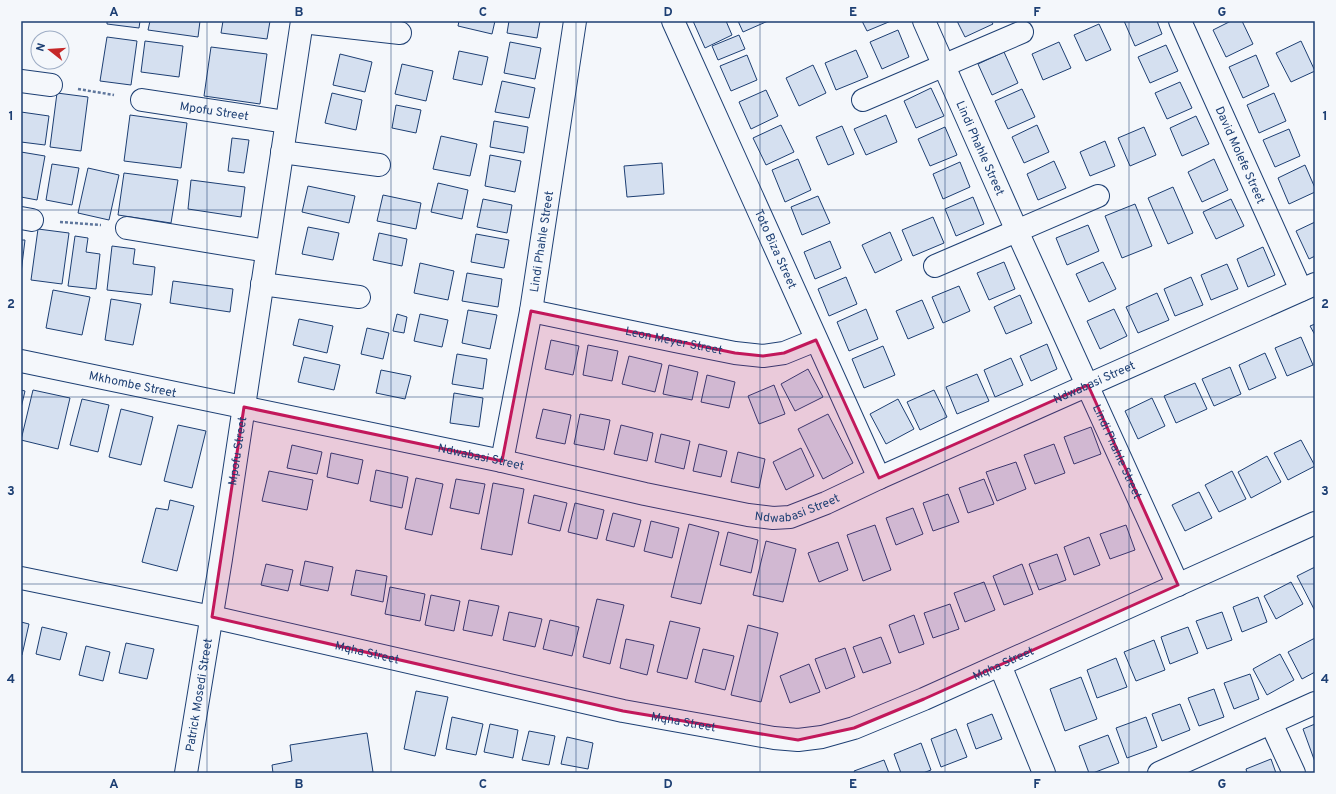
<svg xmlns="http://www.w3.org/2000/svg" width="1336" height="794" font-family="Overpass,sans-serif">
<rect width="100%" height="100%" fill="#f4f7fb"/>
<path fill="#d5e0f0" stroke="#1d3f73" d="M107,21H140L139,28L107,24Z
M150,21H200L198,37L148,30Z
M223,21H270L267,39L221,33Z
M459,21H495L492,34L458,26Z
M509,21H540L537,38L507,33Z
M693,21H726L732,35L705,48Z
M738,21H768L743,32Z
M862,21H891L867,31Z
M957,21H991L993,24L965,37Z
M1124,21H1157L1162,34L1135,46Z
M1231,21H1242L1253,44L1226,57L1213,30Z
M1099,24L1111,50L1086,61L1074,35Z
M898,30L909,57L882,69L870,42Z
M739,35L745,49L718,60L712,46Z
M107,37L137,41L131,85L100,81Z
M145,41L183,46L179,77L141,72Z
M1301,41L1315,71L1291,82L1276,53Z
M510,42L541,48L535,79L504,73Z
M1059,42L1071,68L1043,80L1032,54Z
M1166,45L1178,71L1150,83L1138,57Z
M211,47L267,54L260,104L204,96Z
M856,50L868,77L836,90L825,63Z
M459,51L488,57L482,85L453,79Z
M1004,52L1018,83L992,95L978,64Z
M340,54L372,62L365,92L333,85Z
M747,55L757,80L731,91L720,66Z
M1256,55L1269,86L1243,98L1229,67Z
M402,64L433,71L426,101L395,94Z
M813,65L826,93L799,106L786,78Z
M502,81L535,88L529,118L495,112Z
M1180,82L1192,108L1167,119L1155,93Z
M931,88L944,116L916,128L904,101Z
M1022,89L1035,117L1008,129L995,101Z
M766,90L778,116L751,129L739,102Z
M57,93L88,97L81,151L50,147Z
M332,93L362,100L356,130L325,123Z
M1274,93L1286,121L1259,133L1247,105Z
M396,105L421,110L416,133L392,128Z
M21,112L49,116L45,145L21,142Z
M130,115L187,123L181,168L124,161Z
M886,115L897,142L866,155L854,129Z
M1196,116L1209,144L1182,156L1170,128Z
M494,121L528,127L524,153L490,147Z
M781,125L794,152L766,165L753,138Z
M1037,125L1049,152L1024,163L1012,137Z
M842,126L854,154L828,165L816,137Z
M945,127L957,155L930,166L918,139Z
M1144,127L1156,155L1130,166L1118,138Z
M1289,129L1300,156L1275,167L1263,140Z
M441,136L477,144L470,176L433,169Z
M232,138L249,140L244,173L228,171Z
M1105,141L1115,166L1090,176L1080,152Z
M21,152L45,156L37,200L21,197Z
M490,155L521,161L515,192L485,186Z
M798,159L811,190L785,202L772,170Z
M1214,159L1228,190L1202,202L1188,172Z
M1054,161L1066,188L1038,200L1027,174Z
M960,162L970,187L943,199L933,174Z
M662,163L664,194L627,197L624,166Z
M52,164L79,168L72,205L46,200Z
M1305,165L1315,188V192L1289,204L1278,178Z
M88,168L119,175L109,220L78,213Z
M124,173L178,180L171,223L118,215Z
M191,180L245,187L241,217L188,209Z
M438,183L468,190L462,219L431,212Z
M308,186L355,196L349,223L302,212Z
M1173,187L1193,233L1168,244L1148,198Z
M383,195L421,203L416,229L377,221Z
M818,196L830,223L802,235L791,207Z
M973,197L984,224L956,236L945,209Z
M483,199L512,205L507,233L477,227Z
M1231,199L1244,226L1216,239L1203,212Z
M1135,204L1152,246L1122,258L1105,216Z
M933,217L944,243L913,256L902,230Z
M1315,222V256L1309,259L1296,231Z
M1088,225L1099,251L1067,265L1056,238Z
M308,227L339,233L333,260L302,254Z
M38,229L69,233L62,284L31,280Z
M890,232L902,260L875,273L862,245Z
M379,233L407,239L402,266L373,260Z
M476,234L509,240L504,268L471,262Z
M75,236L88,238L86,252L100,254L96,289L68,286Z
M21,240H25L21,273Z
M830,241L841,268L815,279L804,252Z
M112,246L135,249L133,264L155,267L152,295L107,290Z
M1263,247L1275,275L1248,287L1237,259Z
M1004,262L1015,289L989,300L977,273Z
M1103,262L1116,289L1089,302L1076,274Z
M420,263L454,271L448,300L414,293Z
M1227,264L1238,289L1211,300L1201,275Z
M467,273L502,279L498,307L462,301Z
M846,277L857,304L829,316L818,289Z
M1191,277L1203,305L1175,316L1164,289Z
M173,281L233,289L230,312L170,303Z
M959,286L970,311L943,323L932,297Z
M53,290L90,297L82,335L46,328Z
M1157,293L1169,320L1138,333L1126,307Z
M1020,295L1032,323L1006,334L994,307Z
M111,299L141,304L133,345L105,340Z
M922,300L934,328L908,339L896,311Z
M866,309L878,339L849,351L837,322Z
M1114,309L1127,336L1100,349L1087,321Z
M468,310L497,315L490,349L462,343Z
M397,314L407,317L404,333L393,331Z
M420,314L448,320L442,347L414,341Z
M299,319L333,326L327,353L293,345Z
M1315,324V335L1310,326Z
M367,328L389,333L383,359L361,354Z
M1301,337L1313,365L1287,376L1275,348Z
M551,340L579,346L573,375L545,369Z
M1047,344L1057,369L1031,381L1020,356Z
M588,345L618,351L612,381L583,375Z
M883,346L895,375L864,388L852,359Z
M1265,353L1276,378L1249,390L1239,365Z
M457,354L487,359L483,389L452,384Z
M629,356L662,364L655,392L622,384Z
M304,357L340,365L334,390L298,382Z
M1011,358L1023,385L995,397L984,370Z
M669,365L698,372L692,400L663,394Z
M1230,367L1241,394L1214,406L1202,379Z
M808,369L823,397L795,411L781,384Z
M381,370L411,376L405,399L376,393Z
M977,374L989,401L957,414L946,387Z
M707,375L735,382L729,408L701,402Z
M1195,383L1207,409L1176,423L1164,396Z
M774,385L785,414L759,424L748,396Z
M21,390L25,391L21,408Z
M33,390L70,398L58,449L21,440Z
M934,390L947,417L920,430L907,402Z
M454,393L483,398L479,427L450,423Z
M1152,398L1165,426L1138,439L1125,411Z
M82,399L109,405L98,452L70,445Z
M898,399L914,429L886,444L870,414Z
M121,409L153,417L141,465L109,457Z
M543,409L571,415L565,444L536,438Z
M580,414L610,420L604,450L574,444Z
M828,414L853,463L823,479L798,429Z
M178,425L206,431L192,488L164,481Z
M621,425L653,433L647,461L614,454Z
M1091,427L1101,454L1074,464L1064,437Z
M661,434L690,441L684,469L655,462Z
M1301,440L1315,466L1288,480L1274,453Z
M699,444L727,451L721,477L693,471Z
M1054,444L1065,473L1035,484L1024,455Z
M292,445L322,452L317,474L287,468Z
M801,448L814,476L786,490L773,462Z
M738,452L765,459L759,488L731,482Z
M331,453L363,460L358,484L327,477Z
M1267,456L1281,482L1251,498L1238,472Z
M1016,462L1026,489L997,501L986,472Z
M376,470L408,477L402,508L370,501Z
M269,471L313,480L307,510L262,501Z
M1232,471L1246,499L1219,512L1205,485Z
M416,478L443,484L432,535L405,529Z
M456,479L485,484L479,514L450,508Z
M984,479L994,504L968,513L959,488Z
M493,483L524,489L512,555L481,549Z
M1199,492L1212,518L1185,531L1172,505Z
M948,494L959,522L933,531L923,503Z
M534,495L567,503L560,531L528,523Z
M170,500L194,506L177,571L142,562L156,508L168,510Z
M575,503L604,510L597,539L568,532Z
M913,508L923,534L896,545L886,518Z
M613,513L641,520L634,547L606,540Z
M651,521L679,528L672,558L644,551Z
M689,524L719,532L701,604L671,597Z
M875,525L891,570L863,581L847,535Z
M1126,525L1135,550L1110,559L1100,534Z
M728,532L758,540L751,573L720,565Z
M1089,537L1100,565L1074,575L1064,547Z
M766,541L796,549L783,602L753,595Z
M838,542L848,570L819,582L808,553Z
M1057,554L1066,580L1039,590L1029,564Z
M305,561L333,567L328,591L300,585Z
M266,564L293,570L288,591L261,585Z
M1022,564L1033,594L1004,605L993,576Z
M1315,567V611L1297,576Z
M356,570L387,576L383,602L351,595Z
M984,582L995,610L965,622L954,593Z
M1291,582L1303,604L1276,619L1264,596Z
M390,587L425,594L420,621L385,614Z
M431,595L460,601L454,631L425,625Z
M1258,597L1267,622L1242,632L1233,607Z
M597,599L624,605L610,664L583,657Z
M469,600L499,606L492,636L463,630Z
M950,604L959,629L933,638L924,613Z
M509,612L542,619L535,647L503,640Z
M1222,612L1232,640L1207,649L1196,621Z
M914,615L924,644L899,653L889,625Z
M550,620L579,627L572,656L543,649Z
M670,621L700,628L687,679L657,672Z
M21,622L29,624L22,655H21Z
M748,625L778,633L761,702L731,695Z
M42,627L67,633L60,660L36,654Z
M1188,627L1198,653L1170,664L1161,637Z
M881,637L891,663L863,673L853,647Z
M1315,638V672L1302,679L1288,652Z
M626,639L654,645L647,675L620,668Z
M1154,640L1165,670L1136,681L1124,652Z
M126,643L154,649L147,679L119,673Z
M86,646L110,652L103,681L79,675Z
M845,648L855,677L826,689L815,659Z
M703,649L734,656L725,690L695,682Z
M1280,654L1294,680L1267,695L1253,669Z
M1116,658L1127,687L1097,698L1087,670Z
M809,664L820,692L790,703L780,676Z
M1250,674L1259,699L1234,709L1224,683Z
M1081,677L1097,719L1065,731L1050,689Z
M1214,689L1224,717L1199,726L1188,698Z
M416,691L448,697L435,756L404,749Z
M1180,704L1190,730L1162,741L1152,714Z
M992,714L1002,739L976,749L967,724Z
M452,717L483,724L476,755L446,749Z
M1146,717L1157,747L1127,758L1116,728Z
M490,724L518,730L513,758L484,752Z
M1315,724V762L1303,729Z
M956,729L967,757L941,767L931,739Z
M529,731L555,736L549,765L522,760Z
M367,733L373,772L366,773H273L272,765L292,761L290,745Z
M1108,735L1119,763L1093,773H1089L1079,746Z
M567,737L593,743L588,769L561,764Z
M921,743L931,770L923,773H901L894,754Z
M1271,759L1276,773H1247L1246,769Z
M884,760L889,773H855L854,771Z"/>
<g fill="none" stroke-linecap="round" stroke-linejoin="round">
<defs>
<g id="street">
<path id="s1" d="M673,21L879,478"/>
<path id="s2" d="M924,21L1017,231L1178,585"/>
<path id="s3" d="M1180,21L1301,290"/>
<path d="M302,22L400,33"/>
<path d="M21,81L51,85"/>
<path id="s4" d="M142,100L286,122"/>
<path d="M863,100L1022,32"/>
<path d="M282,152L379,165"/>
<path d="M21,218L32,220"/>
<path d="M127,228L267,251"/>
<path d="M935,266L1098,196"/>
<path d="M262,284L359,297"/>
<path id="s5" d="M531,311L675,341L735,353L763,356L784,353L816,340"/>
<path id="s6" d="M21,361L502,461L645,494L748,515L773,518L790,517L826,503L879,478L1315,284"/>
<path id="s7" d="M502,461L531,311L575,21"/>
<path id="s8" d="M21,578L212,617L623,711L774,738L798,740L822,737L854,728L924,699L1315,523"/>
<path d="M1000,665L1044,773"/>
<path d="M1271,723L1294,773"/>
<path id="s9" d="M186,773L221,559L302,21"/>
<path d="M1159,773L1315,703"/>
</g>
</defs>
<use href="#street" stroke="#1d3f73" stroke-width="24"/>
<path stroke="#5e769c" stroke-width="2.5" stroke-dasharray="3 2" stroke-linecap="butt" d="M78,89L114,95
M60,222L101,225"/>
<use href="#street" stroke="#f4f7fb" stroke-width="22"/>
</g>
<path fill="#c2185b" fill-opacity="0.2" stroke="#c2185b" stroke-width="3" stroke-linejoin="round" d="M531,311L735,353L763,356L784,353L816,340L879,478L1088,385L1178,585L924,699L854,728L798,740L623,711L212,617L244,407L502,461Z"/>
<path fill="none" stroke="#1d3f73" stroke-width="1" stroke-opacity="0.55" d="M207,21V773M391,21V773M576,21V773M760,21V773M945,21V773M1129,21V773M21,210H1315M21,397H1315M21,584H1315"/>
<g text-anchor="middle" stroke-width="3" stroke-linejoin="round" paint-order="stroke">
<g font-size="12" fill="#1d3f73" stroke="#f4f7fb">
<text dy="4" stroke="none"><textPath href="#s4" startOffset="73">Mpofu Street</textPath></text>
<text dy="4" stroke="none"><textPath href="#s2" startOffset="139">Lindi Phahle Street</textPath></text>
<text dy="4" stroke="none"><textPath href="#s3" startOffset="147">David Molefe Street</textPath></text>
<text dy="4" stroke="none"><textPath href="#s7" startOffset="223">Lindi Phahle Street</textPath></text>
<text dy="4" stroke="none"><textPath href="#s1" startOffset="250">Toto Biza Street</textPath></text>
<text dy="4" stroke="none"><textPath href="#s5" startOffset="146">Leon Meyer Street</textPath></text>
<text dy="4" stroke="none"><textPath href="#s6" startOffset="1118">Ndwabasi Street</textPath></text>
<text dy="4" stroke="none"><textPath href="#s6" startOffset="114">Mkhombe Street</textPath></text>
<text dy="4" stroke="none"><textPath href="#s9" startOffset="326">Mpofu Street</textPath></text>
<text dy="4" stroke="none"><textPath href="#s2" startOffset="472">Lindi Phahle Street</textPath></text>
<text dy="4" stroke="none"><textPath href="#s6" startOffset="470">Ndwabasi Street</textPath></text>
<text dy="4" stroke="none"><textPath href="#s6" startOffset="794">Ndwabasi Street</textPath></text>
<text dy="4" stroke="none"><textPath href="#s8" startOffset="354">Mqha Street</textPath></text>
<text dy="4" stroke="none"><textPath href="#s8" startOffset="1014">Mqha Street</textPath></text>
<text dy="4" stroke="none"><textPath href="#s9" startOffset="79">Patrick Mosedi Street</textPath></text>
<text dy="4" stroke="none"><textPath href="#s8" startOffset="678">Mqha Street</textPath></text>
</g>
</g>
<rect width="1336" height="794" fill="none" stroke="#f4f7fb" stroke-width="44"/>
<g transform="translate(50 50) rotate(287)"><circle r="19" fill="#f4f7fb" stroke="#9eadc5"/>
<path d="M0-3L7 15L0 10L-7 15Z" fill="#c62828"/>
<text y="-6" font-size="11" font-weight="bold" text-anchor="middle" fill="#1d3f73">N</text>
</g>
<rect x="22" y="22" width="1292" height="750" fill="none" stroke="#1d3f73" stroke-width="1.5"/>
<g font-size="13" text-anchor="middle" font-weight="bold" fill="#1d3f73">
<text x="114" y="16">A</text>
<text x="299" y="16">B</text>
<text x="483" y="16">C</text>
<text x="668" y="16">D</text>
<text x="853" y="16">E</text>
<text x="1037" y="16">F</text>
<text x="1222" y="16">G</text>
<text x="11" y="120">1</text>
<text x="1325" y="120">1</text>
<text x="11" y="308">2</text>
<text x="1325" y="308">2</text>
<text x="11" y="495">3</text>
<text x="1325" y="495">3</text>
<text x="11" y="683">4</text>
<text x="1325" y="683">4</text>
<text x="114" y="788">A</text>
<text x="299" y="788">B</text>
<text x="483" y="788">C</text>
<text x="668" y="788">D</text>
<text x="853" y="788">E</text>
<text x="1037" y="788">F</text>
<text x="1222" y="788">G</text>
</g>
</svg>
